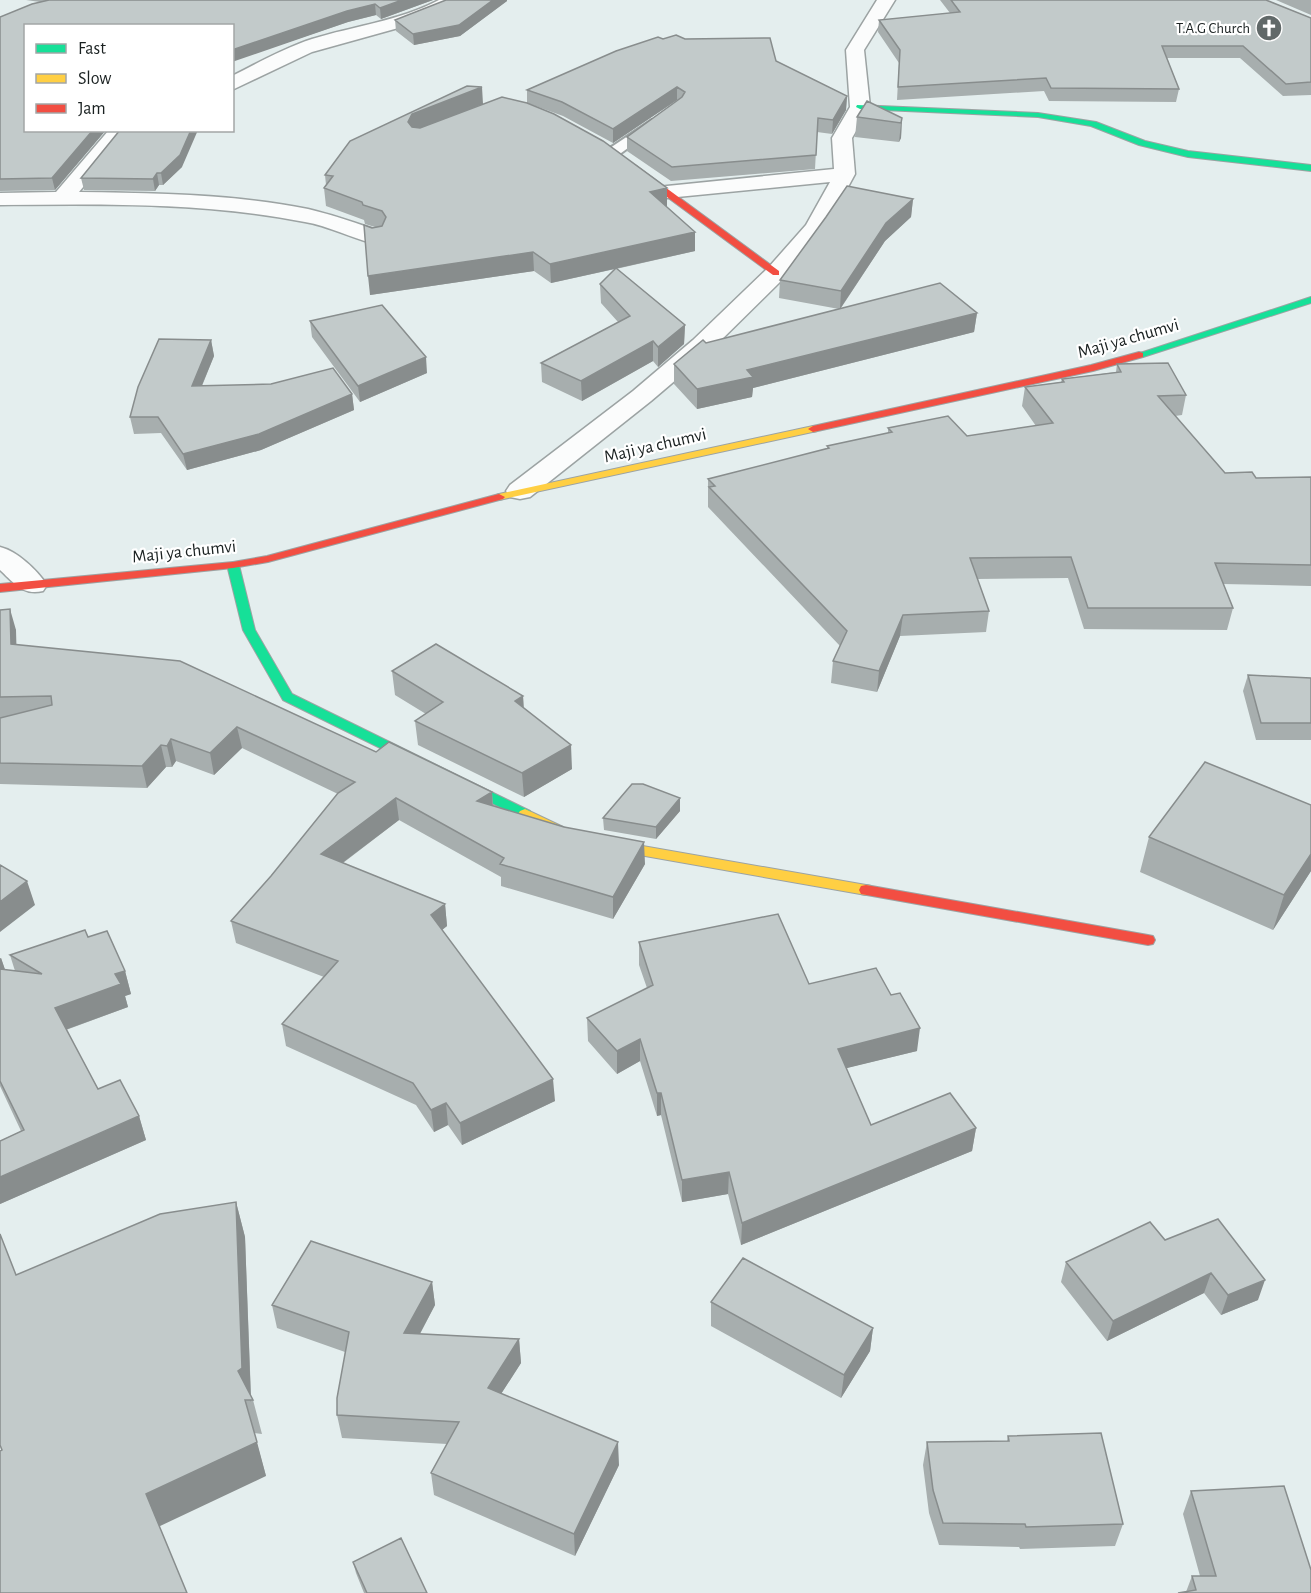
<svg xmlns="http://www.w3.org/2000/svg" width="1311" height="1593" font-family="'Alegreya Sans',sans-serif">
<rect width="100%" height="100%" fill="#e4eeee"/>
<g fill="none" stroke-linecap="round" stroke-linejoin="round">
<defs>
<path id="lane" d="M652,120L659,124L657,127L617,156H607L605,153L607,150Z"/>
<path id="street" d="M439,0H461L458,4L409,25L312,52L232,90V76C258,63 284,48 312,39C354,26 399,21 439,0Z
M877,0H895L864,50L870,107L852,138L855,174L823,233L784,278L711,350L651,401L530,497L520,499L510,497L506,491L510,485L633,391L693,340L768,268L806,225L830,182L667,198L659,197L656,192L659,187L667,186L834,169L832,138L850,107L846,50Z
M109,130H130L79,192C156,193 233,194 308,209C334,215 358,224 383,232L386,237L383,242L375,244C351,238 329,226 305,222C205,202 102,204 0,205V193L56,192Z
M0,547C17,551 37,570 47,585L43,591C23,596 14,583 0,570Z"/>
<path id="fast" d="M857,105L1038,113L1096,122L1145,141L1188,151L1311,165V171L1188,157L1139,145L1091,126L1038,117L860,109L856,107Z
M1311,297V303L1143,357H1135L1134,355Z
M233,562L239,565L255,630L292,694L530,811L532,814L530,817H520L283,700L243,630L227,565Z"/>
<path id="slow" d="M813,426L818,429L817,431L499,500L493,497L499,494Z
M525,809L580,835L866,885L871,886L873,890L871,894L866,895L577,844L520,817L518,814L520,811Z"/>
<path id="jam" d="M629,165H635L779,271V275H773L629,169Z
M1139,352L1143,353V357L1093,371L813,432L808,429L813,426L1091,365Z
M499,494L505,497L503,499L268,562L233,568L0,592V584L233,562L267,556Z
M866,885L1148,935L1153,936L1155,940L1153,944L1148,945L861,894L859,890L861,886Z"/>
</defs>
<use href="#lane" stroke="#9ca3a3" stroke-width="4"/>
<use href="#street" stroke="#9ca3a3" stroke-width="3"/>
<use href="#fast" stroke="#9ca3a3" stroke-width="2"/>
<use href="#slow" stroke="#9ca3a3" stroke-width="2"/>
<use href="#jam" stroke="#9ca3a3" stroke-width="2"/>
<use href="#lane" fill="#fbfcfc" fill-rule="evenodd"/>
<use href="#street" fill="#fbfcfc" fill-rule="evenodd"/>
<use href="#fast" fill="#16e098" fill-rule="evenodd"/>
<use href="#slow" fill="#ffcf43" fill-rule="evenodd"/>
<use href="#jam" fill="#f24e42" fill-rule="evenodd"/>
</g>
<path fill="#a7aeae" d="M26,0H433L381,19L376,15L348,22L26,130H106L55,190L0,191V17L40,2Z
M446,0H507V1L460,36L414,45L396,31L395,20Z
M940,0H1266L1311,18V95L1283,96L1240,58H1167L1179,89L1176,102L1049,101L1044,91L897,100L899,63L878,32L879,20L950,13Z
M1276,0H1311V15Z
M663,39H685L776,61L847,96L846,110L832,134L817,132L815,169L671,181L627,151V137L678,101L677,100L613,143L563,116L530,104L667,188V206H666L695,232V251L616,269L685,325L684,344L658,367L653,361L582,401L542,382L541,363L618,322L601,303L600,284L615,269L551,283L534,271L370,295L372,228L375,227L365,224L364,220L326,206L324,188L326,185L325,175L483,104L527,103V90Z
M857,117L902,118L901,138L899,142L855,137Z
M182,167L163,185H159L155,191L84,190L81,178Z
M913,199L911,217L885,241L841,308L977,313L974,332L753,388L752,397L697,409L674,384V364L706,343L839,309L779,298L780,280L826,217Z
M310,321L427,373L360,402L312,337Z
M211,340L214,356L202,386L352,394L354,410L261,450L187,470L161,433L134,434L130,417Z
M1117,364L1186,395L1182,415L1175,416L1225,473L1256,478L1311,477V586L1223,584L1233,608L1227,630L1084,629L1068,578L977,579L989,611L986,632L900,636L877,692L831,683L833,661L840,646L708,507V479L827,449V446L888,433V428L967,436L1036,426L1022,406L1025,387L1061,382L1062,379L1116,372Z
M0,610L16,630V645L376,752L492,792L493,806L645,864L613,919L501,886V877L399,820L343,863L445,904L447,926L442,930L555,1101L462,1145L448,1125L434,1132L416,1105L286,1046L282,1024L324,977L236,943L231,921L271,876L338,794L242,748L214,775L176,761L172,767H166L147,788L0,784Z
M392,671L523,696L524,708L572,769L524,797L418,745L415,721L426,714L395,695Z
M1248,675L1311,678V740H1256L1243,691Z
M1311,805V871L1273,930L1140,872L1149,837Z
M680,811L656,839L604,830L603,818Z
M88,937L125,971L131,994L125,996L128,1007L66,1030L98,1089L139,1116L146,1140L0,1204V1141L21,1131L0,1086V958H1L5,970L15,971L10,955Z
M639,942L809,984L917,1051L846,1068L871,1125L976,1128L972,1151L741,1245L728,1194L682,1202L661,1115L657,1116L640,1061L617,1074L588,1041L587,1018L647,988L639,965Z
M236,1202L245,1237L251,1396L253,1400L262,1434L254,1433L266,1476L2,1450L16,1275Z
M1165,1240L1258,1300L1221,1315L1204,1293L1107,1341L1061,1282L1066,1262Z
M432,1282L435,1305L420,1334L519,1339L521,1363L501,1394L619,1465L575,1556L434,1495L431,1473L447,1444L342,1438L337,1415L345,1352L277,1328L272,1305Z
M711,1302L873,1328L870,1351L841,1398L711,1326Z
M1008,1436L1123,1524L1115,1546L1020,1549L1019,1547L939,1545L929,1513L923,1465L927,1442L1007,1441Z
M1191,1491L1311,1570L1186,1592L1192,1576H1200L1183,1514Z
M353,1562L427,1593H364L356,1573Z"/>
<path fill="#888d8d" d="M402,0H433L381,19L380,8Z
M493,0H507V1L460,36L414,45L413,34Z
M375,4L376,15L348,22L232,62V50L347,11Z
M482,87L483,104L413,132L408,122L412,114Z
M677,87V100L613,143V129Z
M847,96L846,110L832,134L833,120Z
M902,118L901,138L899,142L901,123Z
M93,130H106L55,190L52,178Z
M191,130H198L182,167L163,185L161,173Z
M157,173L159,185L155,191L153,179Z
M667,188V206L650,210V192Z
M913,199L911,217L885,241L840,309L841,291L886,223Z
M695,232V251L551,283L550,264Z
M533,252L534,271L370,295L368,276Z
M977,313L974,332L753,388L752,397L697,409V389L747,370Z
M685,325L684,344L658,367V347Z
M211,340L214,356L195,402L192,386Z
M653,341V361L582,401L581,381Z
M426,357L427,373L360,402L358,386Z
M352,394L354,410L261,450L187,470L183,454Z
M10,609L16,630L17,666L11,644Z
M903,615L900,636L877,692L879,671Z
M523,696L524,720L515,701Z
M237,727L242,748L214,775L210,753Z
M171,739L176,761L172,767L167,746Z
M161,745L166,767L147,788L142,766Z
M571,745L572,769L524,797L522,773Z
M492,792L493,814L477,801Z
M396,798L399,820L325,876L321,854Z
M680,798V811L656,839V827Z
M644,842L645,864L613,919V897Z
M1311,854V871L1273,930L1284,895Z
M27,881L35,905L0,932V902Z
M445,904L447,926L433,937L431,915Z
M1,958L9,981L0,984V959Z
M125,971L131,994L125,996L128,1007L62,1031L55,1008L115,974Z
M920,1028L917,1051L835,1071L838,1049Z
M640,1039V1061L617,1074V1051Z
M553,1079L555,1101L462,1145L460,1123Z
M657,1093H661V1115L657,1116Z
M446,1103L448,1125L434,1132L431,1110Z
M139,1116L146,1140L0,1204V1177Z
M976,1128L972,1151L741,1245L742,1223Z
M729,1172L728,1194L682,1202V1180Z
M236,1202L245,1237L251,1402L238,1371Z
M1211,1273L1204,1293L1107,1341L1113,1321Z
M1265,1280L1258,1300L1221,1315L1228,1295Z
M432,1282L435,1305L408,1356L404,1333Z
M873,1328L870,1351L841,1398L844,1375Z
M519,1339L521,1363L490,1411L488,1388Z
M257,1442L266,1476L158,1527L146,1494Z
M618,1442L619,1465L575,1556L574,1534Z"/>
<path fill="#c2caca" stroke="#888d8d" stroke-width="1.5" d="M49,0H402L380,8L375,4L347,11L232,50V26H26V130H93L52,178L0,179V17L32,4Z
M446,0H493L459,25L413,34L395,20Z
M951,0H1266L1311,18V82L1286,84L1243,46H1162L1179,89L1051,88L1046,78L898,87L900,50L879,20L960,12Z
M676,35L685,39L770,38L776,61L847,96L833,120L818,118L816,155L672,167L627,137L682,97L685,92L677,87L613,129L562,102L527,90L616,51L658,37L663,39Z
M467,86L482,87L412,114L408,122L412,127L420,128L502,97L527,103L554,114L603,141L667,188L650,192L695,232L550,264L533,252L368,276L364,225L372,228L382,226L386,217L382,211L363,205L362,202L324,188L333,176L325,175L350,141Z
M867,101L902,118L901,123L857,117Z
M120,130H191L180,155L161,173H157L153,179L81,178Z
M847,186L913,199L886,223L841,291L780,280L826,217Z
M616,268L685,325L658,347L653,341L581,381L541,363L630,316L600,284Z
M940,283L977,313L747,370L753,377L697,389L674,364L703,340L706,343Z
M382,305L426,357L358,386L310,321Z
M159,339L211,340L192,386L271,384L333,368L352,394L259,434L183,454L158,417H130L138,387Z
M1168,363L1186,395L1158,396L1225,473L1252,472L1256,478L1311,477V565L1215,563L1233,608H1088L1071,557L970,558L989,611L903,615L879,671L833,661L847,631L709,487L715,486L708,479L829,448L827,446L892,432L888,428L948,416L967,436L1053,423L1025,387L1064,382L1062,379L1121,372L1117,364Z
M10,609L11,644L180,661L376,752L389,742L492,792L477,801L564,827L644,842L613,897L500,864L504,858L396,798L321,854L445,904L431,915L553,1079L460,1123L446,1103L431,1110L413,1083L282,1024L338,961L231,921L271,876L338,793L355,782L237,727L210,753L171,739L167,746L161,745L142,766L0,763V718L52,705L51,696L0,697V610Z
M436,644L523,696L515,701L571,745L522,773L415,721L443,702L392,671Z
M1248,675L1311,678V723H1261Z
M1205,762L1311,805V854L1284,895L1149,837Z
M632,784H643L680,798L656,827L603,818Z
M0,865L27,881L0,902Z
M778,914L809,984L876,968L891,995L900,993L920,1028L838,1049L871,1125L950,1093L976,1128L742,1223L729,1172L682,1180L661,1093H657L640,1039L617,1051L587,1018L653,985L639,942Z
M85,930L88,937L107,931L125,971L115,974L121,984L55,1008L98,1089L120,1080L139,1116L0,1177V1141L24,1130L0,1081V969L42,974L10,955Z
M236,1202L242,1368L238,1371L253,1400H245L257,1442L146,1494L187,1593H0V1451L2,1450L0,1445V1234L16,1275L160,1214Z
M1218,1219L1265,1280L1228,1295L1211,1273L1113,1321L1066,1262L1150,1222L1165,1240Z
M311,1241L432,1282L404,1333L519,1339L488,1388L618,1442L574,1534L431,1473L459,1422L337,1415V1398L349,1332L272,1305Z
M743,1258L873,1328L844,1375L711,1302Z
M1101,1433L1123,1524L1026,1527L1025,1524L943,1523L933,1490L927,1442L1009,1441L1008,1436Z
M1284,1486L1311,1570V1593H1178L1196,1590L1192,1576H1216L1191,1491Z
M401,1538L427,1593H367L353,1562Z"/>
<defs>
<symbol id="church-disc" viewBox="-11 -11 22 22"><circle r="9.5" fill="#616969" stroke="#fff"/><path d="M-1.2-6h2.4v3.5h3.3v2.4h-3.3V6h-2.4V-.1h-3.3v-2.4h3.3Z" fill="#fff"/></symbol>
</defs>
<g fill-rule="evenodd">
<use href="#church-disc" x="1254" y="13" width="30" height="30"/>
</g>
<g text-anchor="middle" stroke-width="4.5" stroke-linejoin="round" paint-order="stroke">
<g font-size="15" fill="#1a2121" stroke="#fff" text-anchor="end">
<text x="1250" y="33">T.A.G Church</text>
</g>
<g font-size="18" fill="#1a2121" stroke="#fff">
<text transform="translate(1128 338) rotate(-16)" y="6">Maji ya chumvi</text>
<text transform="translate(655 445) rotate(-13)" y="6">Maji ya chumvi</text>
<text transform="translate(184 551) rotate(-6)" y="6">Maji ya chumvi</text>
</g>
</g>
<rect x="24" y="24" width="210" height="108" fill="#ffffff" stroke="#a3a6a6" stroke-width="1.5"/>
<rect x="36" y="44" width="30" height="9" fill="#16e098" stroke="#a3a6a6" stroke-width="1.5"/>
<text x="78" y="54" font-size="18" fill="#1a2121">Fast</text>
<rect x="36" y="74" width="30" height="9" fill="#ffcf43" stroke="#a3a6a6" stroke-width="1.5"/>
<text x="78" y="84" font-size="18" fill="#1a2121">Slow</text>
<rect x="36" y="104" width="30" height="9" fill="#f24e42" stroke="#a3a6a6" stroke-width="1.5"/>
<text x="78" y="114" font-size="18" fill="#1a2121">Jam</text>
</svg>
